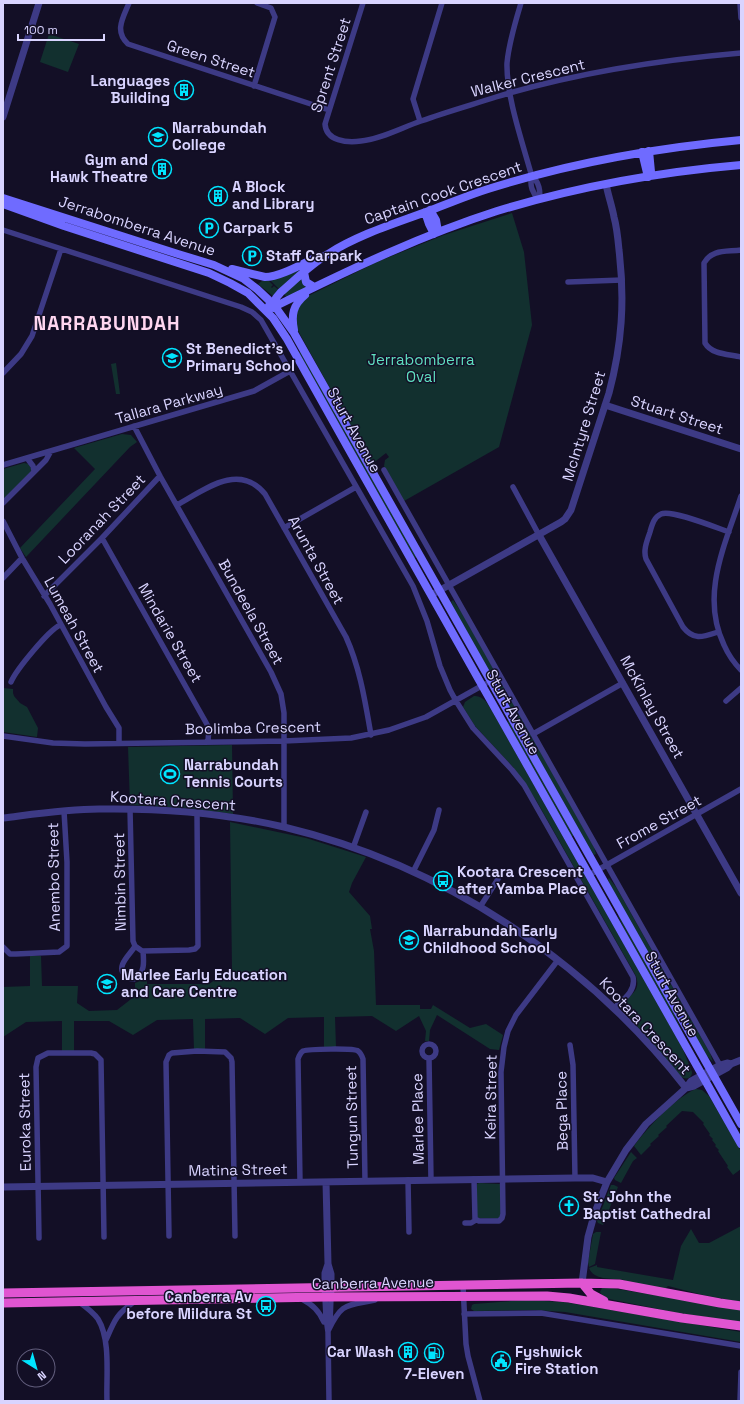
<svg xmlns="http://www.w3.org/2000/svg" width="744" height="1404" font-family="'Space Grotesk',sans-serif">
<rect width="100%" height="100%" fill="#130f26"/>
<path fill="#12302f" d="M49,34L79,44L68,72L40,62Z
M512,213L524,252L532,325L499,447L404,501L384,466L385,460L389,457L386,453L372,464L296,327L295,311L306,297L377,262L444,235Z
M299,270L298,273L280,290L269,279Z
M301,278L308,287L287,298L284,294Z
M262,281H269L273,285L271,287L272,288L274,286L279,290L273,296L258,284Z
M299,352H301L417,557L414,558L306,367Z
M116,363L120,394H116L111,364Z
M122,434L131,435L137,442L130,447L26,557L20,548L95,469L74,448Z
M24,463L29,464L32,471L3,501V469Z
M453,600L462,613L594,847L596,854L594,855L590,849L456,612L451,602Z
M3,688L13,689V693L14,696L20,703L27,707L38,728L37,737L3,732Z
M474,696C483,695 488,704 492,711L682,1047L692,1072C692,1078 687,1080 681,1077L625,1012V1003C631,992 641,992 636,976L536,800L513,767L475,726L463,707L465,702Z
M509,721L574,835L571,837L506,722Z
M232,745L233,814L187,808L130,805L128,747Z
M230,822L306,838L366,857L352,883L349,892L370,916L372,929H370L374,951L376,1005H420V1009H431L433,1005L470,1028L486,1024L503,1035L499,1050L490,1049L437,1015L430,1030L429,1041H425L426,1031L419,1016L396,1031L372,1016L335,1017L336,1047H324V1017L288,1018L265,1034L240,1018L205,1019V1049L194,1050L193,1019L157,1020L133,1035L109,1021H74V1051L62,1052V1021L26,1022L3,1037V987L30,986V956H41L42,986H78L77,1003L89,1011L117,1010L135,996V983L140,981L146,975L147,976V984H209L232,968Z
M609,878L616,887L710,1053L713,1062L706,1055L610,885L608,879Z
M619,915L669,1003L683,1033H681L631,944L618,916Z
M696,1089L702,1090L709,1096L741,1151V1169L733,1175L727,1167L728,1166L718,1151L719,1150L715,1146L716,1145L712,1140L713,1139L709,1135L710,1134L703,1124L704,1123L693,1112L682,1111L666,1126L667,1127L658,1135L659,1136L650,1144L651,1145L641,1155L634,1146C646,1129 677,1096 696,1089Z
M631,1152L637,1158L633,1161L621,1183L615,1180L614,1178Z
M479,1183L500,1184L501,1215L498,1219L479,1218L477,1217V1184Z
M611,1185H614L618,1187L603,1225L598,1223L597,1221Z
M741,1226V1302L703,1295L668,1286L665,1289L626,1282L625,1280C613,1278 594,1281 589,1268L597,1265V1267L673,1280L681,1246L691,1229L699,1243H709Z
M596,1232H601L595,1264L589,1267L588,1262L593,1234Z
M602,1288H611L741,1309V1322L678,1313L604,1298L600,1292Z
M525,1300L564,1302L741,1332V1342L565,1312L535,1310L474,1311L471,1309L472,1305L474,1304Z"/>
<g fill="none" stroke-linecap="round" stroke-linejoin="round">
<path stroke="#3d3a85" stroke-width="5.5" d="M129,3C123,18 114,31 128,44L329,110
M363,3L325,124C326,141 347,143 361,141C381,139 401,128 421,121C446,112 471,105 496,97C575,73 659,60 741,53
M521,3C515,23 509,42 507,63C506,96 523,144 532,177C539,181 541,192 539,200
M740,3L741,18
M254,86L275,17L271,8L257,3
M420,121L413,99L442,3
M532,177C529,185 533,194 539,200
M3,230L241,307L252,312L261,320L413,586L427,621L440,666L450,690L456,701L473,728L512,770L524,785L633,977C636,991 624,999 614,1008
M741,250C726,252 712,249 704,263L705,343C712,355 729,354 741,357
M568,282L622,280
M3,373L21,354L32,336L61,249
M134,426L160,476L271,672L281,694L284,713V827
M27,458L33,466L34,471
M3,465L254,391L290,371
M384,470L721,1067
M513,487L539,535
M741,496C725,545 700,595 724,645C728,654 734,663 741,670
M3,503L46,460L51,451
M177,505C204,490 239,462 265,494L346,637C360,668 365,701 371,735
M3,521L22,558L50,604L106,707L119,728V742
M284,528L356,487
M102,538L204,719L209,728L208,741
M3,578L22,558
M44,596L102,538L160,476
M718,632C703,637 694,641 683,627L646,559C643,550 647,541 650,532C652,525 654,517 661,514C671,509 717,528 729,532
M11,682C16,670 48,631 60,625
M726,701L741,688
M533,734L623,683
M3,736L53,743L85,744L284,741L351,738L389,730L426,717L485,684
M130,809L133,941L135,946L142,951L189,950L195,949L198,946L197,813
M353,848L366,812
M413,872L434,830L439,810
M589,875L741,789
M480,907L498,879
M135,946C131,954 115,966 125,975C127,978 130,979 134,979C145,974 144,962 143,951
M3,947L10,954H16L59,952L67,946V862L64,811
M422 1051a7 7 0 1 1 14 0a7 7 0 1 1-14 0Z
M570,1045L573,1065L575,1178
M429,1058L431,1180
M474,1179L475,1219L479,1221H499L502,1218L503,1214L501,1072L504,1047L508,1031L516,1015L558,960
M408,1180L409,1232
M300,1182L298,1059C299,1056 300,1053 303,1051C308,1049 354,1048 358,1051C361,1053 362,1056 363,1059L365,1181
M465,1223H471L476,1220
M169,1236L166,1062L169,1055L172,1053L197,1051L225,1052L231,1058L232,1062L235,1236
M39,1238L36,1067L38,1058L48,1053H91L95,1054L101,1060L104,1237
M463,1286L466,1344L468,1356L480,1401
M325,1297L326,1318L328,1332L329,1401
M302,1299C313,1305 319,1311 324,1322
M79,1302C86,1307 93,1312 98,1319C111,1340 106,1377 107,1401
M464,1314L541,1313L741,1346
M330,1324L331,1297
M328,1331C342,1302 346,1306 375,1300
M106,1340C115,1319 116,1315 135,1301
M740,1401L741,1372"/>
<path stroke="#3d3a85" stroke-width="7" d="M3,117L39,3
M605,405L741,449
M539,535L741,893
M435,593L561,522L565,519L571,510L609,393C622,344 625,301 619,250C618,239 617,228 614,217C612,206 608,195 606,184
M3,818C35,814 67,809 99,809C161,808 224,813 284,827C443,865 586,960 686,1088
M686,1088L694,1086L727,1068L731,1064L741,1060
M326,1182L328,1264L331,1274V1291
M3,1187L575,1178H593L607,1182
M582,1283L588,1237L595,1212L607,1182L626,1150L646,1124L686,1088L691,1081L720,1065L727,1063L731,1064
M325,1291V1273L328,1264"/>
<path stroke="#6f6bff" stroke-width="8" d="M649,151L651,172
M642,152L648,177
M3,198L178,254L214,265L244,279L257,289L274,305L294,333L741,1124
M3,204L64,226L209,273L230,283L248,293L273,318L287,339L352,455L741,1144
M430,210L436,220L438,232
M425,212L429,224L434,234
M232,269L265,277C280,277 304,263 319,256
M304,272L306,282L314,287
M269,306L280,304C351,269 422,235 497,211C576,187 659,172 741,165
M274,308L276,298L281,292C296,279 311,264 328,254C359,234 397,223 431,210C450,203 469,195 488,189C570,163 655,148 741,140
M294,330C291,315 293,305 305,295"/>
<path stroke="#e055d1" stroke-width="9" d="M582,1283L591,1294L604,1301
M3,1293L582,1283L619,1284L720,1303L741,1306
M3,1303L325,1297L547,1296L569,1298L682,1318L741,1326"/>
</g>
<defs>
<symbol id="building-ring" viewBox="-11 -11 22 22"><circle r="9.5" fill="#130f26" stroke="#00e5ff" stroke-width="1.5"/><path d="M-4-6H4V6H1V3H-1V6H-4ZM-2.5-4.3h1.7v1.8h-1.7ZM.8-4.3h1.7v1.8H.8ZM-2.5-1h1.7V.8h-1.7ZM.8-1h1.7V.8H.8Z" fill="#00e5ff"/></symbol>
<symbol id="school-ring" viewBox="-11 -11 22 22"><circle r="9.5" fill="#130f26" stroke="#00e5ff" stroke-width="1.5"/><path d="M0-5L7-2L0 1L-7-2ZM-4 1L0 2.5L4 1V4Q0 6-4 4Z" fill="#00e5ff"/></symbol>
<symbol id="parking-ring" viewBox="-11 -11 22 22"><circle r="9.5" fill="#130f26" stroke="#00e5ff" stroke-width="1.5"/><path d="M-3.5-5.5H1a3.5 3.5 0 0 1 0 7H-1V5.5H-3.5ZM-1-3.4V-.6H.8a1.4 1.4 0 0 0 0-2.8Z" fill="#00e5ff"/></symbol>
<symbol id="stadium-ring" viewBox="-11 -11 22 22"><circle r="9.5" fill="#130f26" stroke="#00e5ff" stroke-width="1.5"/><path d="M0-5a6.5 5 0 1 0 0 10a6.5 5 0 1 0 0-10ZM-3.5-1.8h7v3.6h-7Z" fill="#00e5ff"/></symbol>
<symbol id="bus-ring" viewBox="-11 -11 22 22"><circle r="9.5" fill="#130f26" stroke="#00e5ff" stroke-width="1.5"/><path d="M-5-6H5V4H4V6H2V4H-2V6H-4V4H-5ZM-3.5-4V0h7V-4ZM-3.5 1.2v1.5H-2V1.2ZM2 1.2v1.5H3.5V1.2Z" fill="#00e5ff"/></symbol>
<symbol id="church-ring" viewBox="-11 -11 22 22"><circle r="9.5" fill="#130f26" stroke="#00e5ff" stroke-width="1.5"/><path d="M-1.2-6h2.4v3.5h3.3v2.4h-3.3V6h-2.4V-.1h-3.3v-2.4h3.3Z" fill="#00e5ff"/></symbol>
<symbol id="fuel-ring" viewBox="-11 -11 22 22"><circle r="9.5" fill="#130f26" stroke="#00e5ff" stroke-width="1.5"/><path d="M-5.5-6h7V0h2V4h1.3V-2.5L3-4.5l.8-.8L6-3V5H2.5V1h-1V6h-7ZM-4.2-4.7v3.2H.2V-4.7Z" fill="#00e5ff"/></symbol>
<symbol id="civic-ring" viewBox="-11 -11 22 22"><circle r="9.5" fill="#130f26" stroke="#00e5ff" stroke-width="1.5"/><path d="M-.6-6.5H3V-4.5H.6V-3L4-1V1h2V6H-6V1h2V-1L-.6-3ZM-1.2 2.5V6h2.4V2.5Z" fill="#00e5ff"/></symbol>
</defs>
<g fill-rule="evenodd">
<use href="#building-ring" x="173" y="79" width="22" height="22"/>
<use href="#school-ring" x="147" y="126" width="22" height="22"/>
<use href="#building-ring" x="151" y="158" width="22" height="22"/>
<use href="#building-ring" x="207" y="185" width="22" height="22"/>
<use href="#parking-ring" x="198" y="217" width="22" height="22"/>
<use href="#parking-ring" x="241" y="245" width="22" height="22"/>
<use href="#school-ring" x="161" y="347" width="22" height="22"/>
<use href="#stadium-ring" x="159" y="763" width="22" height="22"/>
<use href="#bus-ring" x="432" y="870" width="22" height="22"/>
<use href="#school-ring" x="398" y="929" width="22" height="22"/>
<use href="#school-ring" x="96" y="973" width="22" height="22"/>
<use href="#church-ring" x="558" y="1195" width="22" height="22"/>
<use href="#bus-ring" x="255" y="1295" width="22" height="22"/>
<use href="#building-ring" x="397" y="1341" width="22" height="22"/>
<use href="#fuel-ring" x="423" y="1342" width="22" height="22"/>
<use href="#civic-ring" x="490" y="1350" width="22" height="22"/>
</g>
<g text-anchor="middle" stroke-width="3" stroke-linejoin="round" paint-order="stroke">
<g font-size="15" fill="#d9d4ff" stroke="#130f26">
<text transform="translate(211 59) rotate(18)" y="5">Green Street</text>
<text transform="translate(331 65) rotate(-72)" y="5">Sprent Street</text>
<text transform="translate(528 78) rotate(-14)" y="5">Walker Crescent</text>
<text transform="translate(443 193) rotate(-19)" y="5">Captain Cook Crescent</text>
<text transform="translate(137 226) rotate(18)" y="5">Jerrabomberra Avenue</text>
<text transform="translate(169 404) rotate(-16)" y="5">Tallara Parkway</text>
<text transform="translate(677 415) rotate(18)" y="5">Stuart Street</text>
<text transform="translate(584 426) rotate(-73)" y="5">McIntyre Street</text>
<text transform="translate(354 430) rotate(61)" y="5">Sturt Avenue</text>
<text transform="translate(102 519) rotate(-46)" y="5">Looranah Street</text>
<text transform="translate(316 560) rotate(61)" y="5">Arunta Street</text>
<text transform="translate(251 612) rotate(61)" y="5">Bundeela Street</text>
<text transform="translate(74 625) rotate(61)" y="5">Lumeah Street</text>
<text transform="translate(170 633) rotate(60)" y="5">Mindarie Street</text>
<text transform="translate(652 707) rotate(61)" y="5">McKinlay Street</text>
<text transform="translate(513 712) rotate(61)" y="5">Sturt Avenue</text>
<text transform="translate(253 728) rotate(-1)" y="5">Boolimba Crescent</text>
<text transform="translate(173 801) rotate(4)" y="5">Kootara Crescent</text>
<text transform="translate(659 822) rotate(-29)" y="5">Frome Street</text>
<text transform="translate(54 877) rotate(-91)" y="5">Anembo Street</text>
<text transform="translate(120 882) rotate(-91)" y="5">Nimbin Street</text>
<text transform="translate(672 994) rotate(61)" y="5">Sturt Avenue</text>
<text transform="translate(645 1026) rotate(47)" y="5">Kootara Crescent</text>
<text transform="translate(491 1097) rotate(-89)" y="5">Keira Street</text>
<text transform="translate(562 1111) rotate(-91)" y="5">Bega Place</text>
<text transform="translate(352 1117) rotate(-91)" y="5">Tungun Street</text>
<text transform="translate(418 1119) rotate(-91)" y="5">Marlee Place</text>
<text transform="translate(25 1122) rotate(-91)" y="5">Euroka Street</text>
<text transform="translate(238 1170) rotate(-1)" y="5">Matina Street</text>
<text transform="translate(373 1283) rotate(-1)" y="5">Canberra Avenue</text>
</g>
<g font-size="15" font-weight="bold" fill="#d9d4ff" stroke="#130f26" text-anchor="start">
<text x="170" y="86" text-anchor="end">Languages<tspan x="170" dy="17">Building</tspan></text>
<text x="172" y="133">Narrabundah<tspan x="172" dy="17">College</tspan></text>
<text x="148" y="165" text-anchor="end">Gym and<tspan x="148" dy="17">Hawk Theatre</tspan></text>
<text x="232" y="192">A Block<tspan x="232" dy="17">and Library</tspan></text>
<text x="223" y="233">Carpark 5</text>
<text x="266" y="261">Staff Carpark</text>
<text x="186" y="354">St Benedict's<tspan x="186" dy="17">Primary School</tspan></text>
<text x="184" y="770">Narrabundah<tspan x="184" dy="17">Tennis Courts</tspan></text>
<text x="457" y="877">Kootara Crescent<tspan x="457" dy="17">after Yamba Place</tspan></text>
<text x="423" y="936">Narrabundah Early<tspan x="423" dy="17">Childhood School</tspan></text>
<text x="121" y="980">Marlee Early Education<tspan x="121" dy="17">and Care Centre</tspan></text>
<text x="583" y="1202">St. John the<tspan x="583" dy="17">Baptist Cathedral</tspan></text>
<text x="252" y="1302" text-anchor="end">Canberra Av<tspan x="252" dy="17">before Mildura St</tspan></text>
<text x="394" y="1357" text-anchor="end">Car Wash</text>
<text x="515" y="1357">Fyshwick<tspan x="515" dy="17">Fire Station</tspan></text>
<text x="434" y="1379" text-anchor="middle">7-Eleven</text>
</g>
<g font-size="15" fill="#5fe0c0" stroke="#130f26">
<text x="421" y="365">Jerrabomberra<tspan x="421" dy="17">Oval</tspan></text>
</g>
<g font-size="19" font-weight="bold" letter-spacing="1" fill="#ffd6f0" stroke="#130f26">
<text x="107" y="330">NARRABUNDAH</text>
</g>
</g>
<rect width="744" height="1404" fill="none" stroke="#d9d4ff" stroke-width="8"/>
<g transform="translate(36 1368) rotate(143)"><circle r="19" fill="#130f26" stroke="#625e7d"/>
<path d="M0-3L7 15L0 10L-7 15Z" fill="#00e5ff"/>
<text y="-6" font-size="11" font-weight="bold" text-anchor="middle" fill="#d9d4ff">N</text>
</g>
<path d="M18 34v6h86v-6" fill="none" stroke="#d9d4ff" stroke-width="2"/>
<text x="24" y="34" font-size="12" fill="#d9d4ff" stroke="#130f26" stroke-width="3" paint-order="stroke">100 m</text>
</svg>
